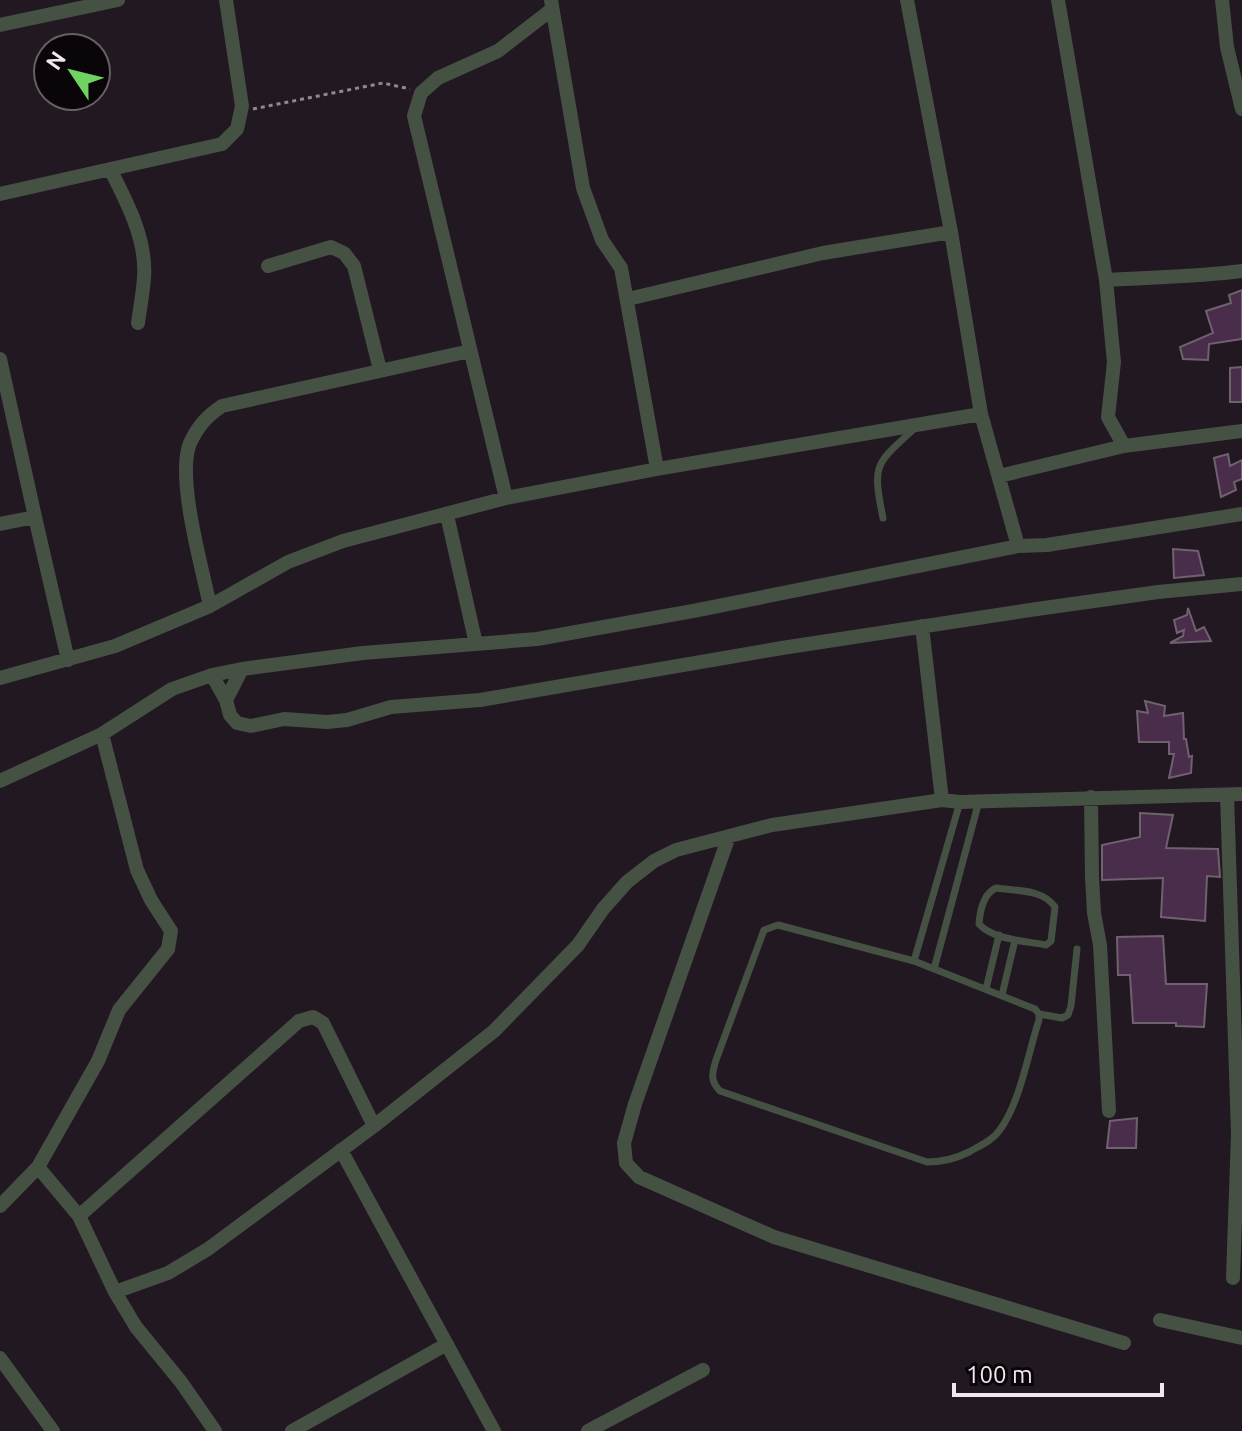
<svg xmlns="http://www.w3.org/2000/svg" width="1242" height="1431" font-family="Ubuntu,sans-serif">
<rect width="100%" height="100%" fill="#221822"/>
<path fill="#4a2d4b" stroke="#6f616e" stroke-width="2" d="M1242,290V339L1209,344L1208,360L1183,359L1180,347L1213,333L1206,311L1231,303L1229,295Z
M1242,367V402H1230V368Z
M1228,454L1230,466L1242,460V479L1234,482L1236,490L1221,497L1214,458Z
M1173,549L1198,551L1204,575L1174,578Z
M1188,608L1196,631L1204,627L1211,641L1170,643L1183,636L1184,630L1177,633L1174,620L1187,615Z
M1145,701L1165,706L1164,716L1183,713L1184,739H1186L1189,757L1192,756L1191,773L1169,778L1174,754H1169V742H1139L1137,711L1148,713Z
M1140,813L1173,815L1166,848L1218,849L1220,877L1207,876L1205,921L1161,917L1163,878L1102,880V845L1140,837Z
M1163,936L1166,984H1207L1204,1027L1176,1026V1023H1133L1130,975H1118L1117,937Z
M1137,1118L1136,1148H1107L1110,1121Z"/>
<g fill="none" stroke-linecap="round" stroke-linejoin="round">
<path stroke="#918891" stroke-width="3" stroke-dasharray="4 4" stroke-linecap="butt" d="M253,109L383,83L410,89"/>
<path stroke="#455143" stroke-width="7" d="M883,518C872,463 875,465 915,428
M996,888C1016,891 1043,889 1055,907L1051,941L1046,945C1026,941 993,940 979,924C980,910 983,894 996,888Z
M778,925L914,961L1035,1009L1039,1014V1020C1028,1053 1020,1104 999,1131C992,1141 979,1146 969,1152C955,1159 943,1162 927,1162L720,1091C710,1081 712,1073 716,1060L764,930Z
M914,961L960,802
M934,969L979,801
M986,989L999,935
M1002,995L1015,940
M1039,1014L1062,1018L1068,1015L1071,1006L1077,949"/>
<path stroke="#455143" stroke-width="14" d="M551,0L583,188L602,240L621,268L657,469
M907,0L951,232L981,414L1018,546
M1058,0L1106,280C1152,277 1196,277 1242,271
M1222,0L1227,47L1242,109
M0,25L118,0
M110,169C127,202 147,240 144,278C143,293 140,308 138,323
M0,194L222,144L237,129L242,106L226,0
M268,266L331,247L344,253L354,266L380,370
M1106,280L1114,362L1108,417L1124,446L1242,431
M628,299L823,253L951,232
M0,359L35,517
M999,476L1124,446
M506,498L414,116L421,93L438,78L498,51L551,10
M447,515L476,644
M0,524L35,517L68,660
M210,606C202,567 176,477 190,443C198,426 207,416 222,406L470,351
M922,626L942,800
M212,675L226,700L230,715L237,723L251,726L284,719L327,722L347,720L391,707L480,700L782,648L1030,610L1158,592L1242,584
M0,678L115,646L210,606L288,562L343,541L506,498L657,469L981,414
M226,700L242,669
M0,781L102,734L172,689L212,675L242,669L363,653L537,639L693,611L1018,546L1047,545L1242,514
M1227,795L1238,1134L1233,1278
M1091,797L1092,877L1094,913L1100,945L1109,1111
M729,836L635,1104L624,1143L626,1163L639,1177L774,1237L1124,1343
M341,1150L494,1431
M38,1167L79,1216L115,1292L136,1327L181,1382L215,1431
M0,1206L38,1167L98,1061L119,1010L168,949L171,931L151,900L137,870L102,734
M79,1216L299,1021L313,1017L323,1023L374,1126
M115,1292L168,1273L208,1249L374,1126L494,1031L578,945L603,909L627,882L654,861L676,850L772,825L942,800L960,802L1242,794
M1160,1320L1242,1338
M0,1358L53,1431
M292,1431L447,1344
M588,1431L703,1370"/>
</g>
<g transform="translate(72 72) rotate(305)"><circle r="38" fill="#090509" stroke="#656065" stroke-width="2"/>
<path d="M0-6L14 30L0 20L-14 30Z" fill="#6ed361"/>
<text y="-12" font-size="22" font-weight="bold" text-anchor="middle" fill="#f0e8f0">N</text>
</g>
<path d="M954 1383v12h208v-12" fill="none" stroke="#f0e8f0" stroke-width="4"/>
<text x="966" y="1383" font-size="24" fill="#f0e8f0" stroke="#090509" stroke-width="6" paint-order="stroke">100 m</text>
</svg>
